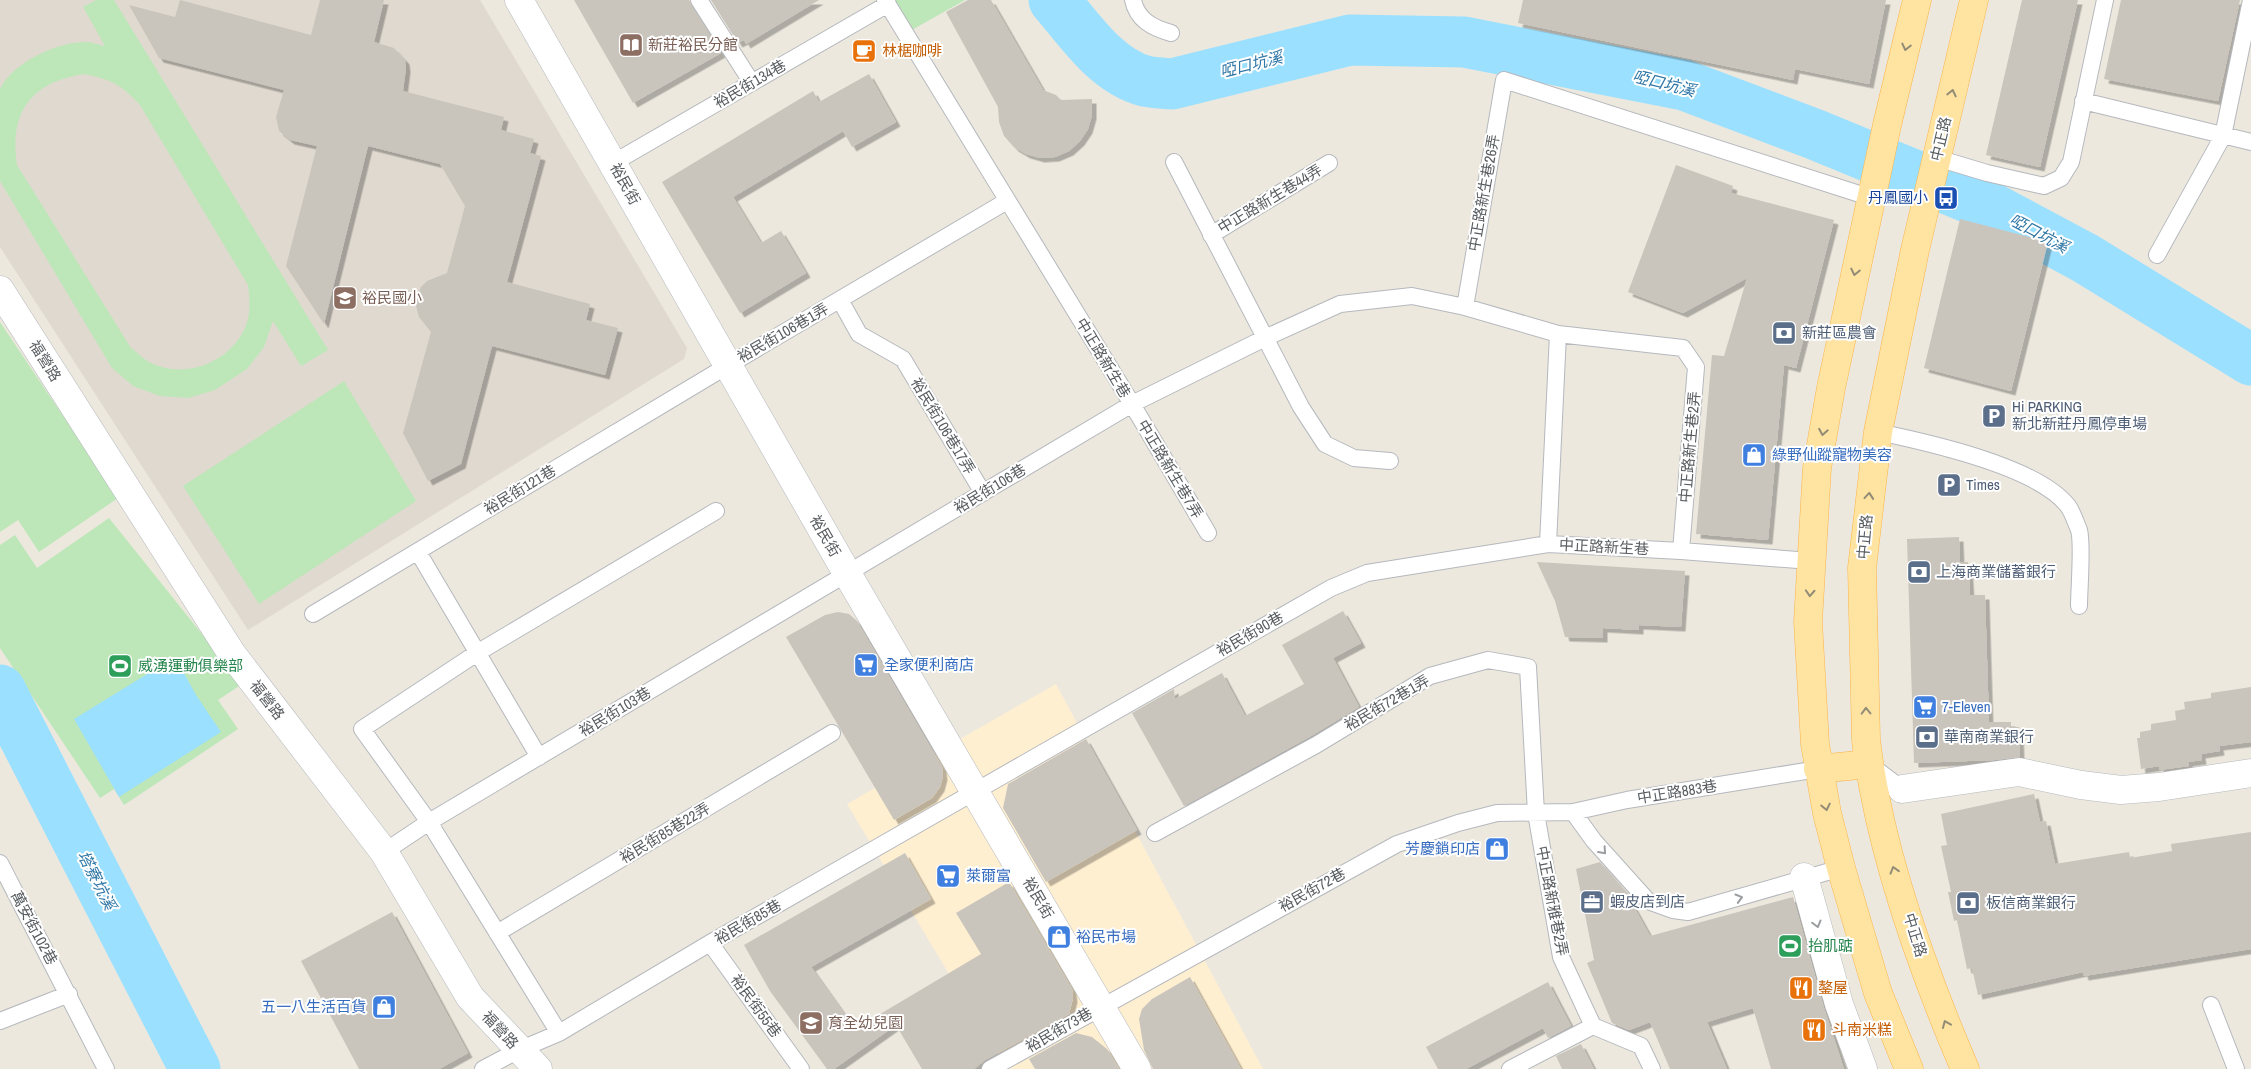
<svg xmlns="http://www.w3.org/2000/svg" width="2251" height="1069" font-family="'Archivo Narrow','Noto Sans TC',sans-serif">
<defs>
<filter id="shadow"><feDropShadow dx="4.5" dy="4.5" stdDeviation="0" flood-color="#0004"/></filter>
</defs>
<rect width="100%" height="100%" fill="#ece8de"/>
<path fill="#ffefd1" d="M1056,684L1263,1069H1006L847,804Z"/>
<path fill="#dfd9cf" d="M0,0H480L687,348L684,359L248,630L0,247Z"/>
<path fill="#bde7b8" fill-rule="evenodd" d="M96,0H114L328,350L301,366L273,321L264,347L247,369L215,390L188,398L160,396L133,386L112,368L0,181V89C13,62 57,42 86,42C92,42 99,45 105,46L83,7ZM84,74C111,79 122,85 140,105L248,285C250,300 251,316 244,330C227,364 183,380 149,362C143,359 137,352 131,348L17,165C9,112 31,82 84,74Z
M892,0H965L910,31Z
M0,322L118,498L39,552L18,520L0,532Z
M344,381L416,501L259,604L183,486Z
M109,518L242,684L218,700L238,729L124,805L114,789L100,798L0,648V545L15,535L37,568Z"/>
<path fill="#9ce0ff" d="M175,657L196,695L221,732L119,797L74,719Z"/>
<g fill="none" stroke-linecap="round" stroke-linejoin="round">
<path stroke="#9ce0ff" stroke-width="51" d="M1054,0C1079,29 1106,71 1145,81C1154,83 1163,83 1172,84L1350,40L1464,42L1684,85L1814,134L1982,203L2085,258L2251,360
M0,690L195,1069"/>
</g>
<path fill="#c9c5bd" filter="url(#shadow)" d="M180,0L311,35L320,0H384L374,42L394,48L405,60L406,68L403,91L504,117L501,130L534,139L530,153L541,156L507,282L590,304L586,320L618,328L605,375L492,346L461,464L428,481L403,433L431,332L419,317L415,302L421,287L427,281L447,273L465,206L440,164L368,146L324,324L286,266L317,146L290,140L279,131L276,117L284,90L159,58L129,5L175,17Z
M574,0H689L721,53L633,103Z
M711,0H819L746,44L744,40L738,43Z
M968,0H991L1043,90L1056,95L1061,100L1092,99V115L1088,129L1080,141L1069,151L1055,157L1040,158L1026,154L1014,147L1004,136L999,122L998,107L946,12Z
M1523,0H1886L1869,84L1795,69L1793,80L1518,23Z
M2022,0H2078L2040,167L1986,155Z
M2121,0H2240L2218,101L2104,79Z
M869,74L896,122L852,147L843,131L733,197L761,243L781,231L806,273L740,313L662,182L813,91L819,102Z
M1676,165L1733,186L1731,193L1834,220L1796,368L1784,365L1768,540L1696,534L1712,355L1724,356L1747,278L1683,313L1628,292Z
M1960,219L2048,242L2011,391L1924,368Z
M1959,537L1960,562H1968L1970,595H1985L1989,722H2011V727H2019L2020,757L1995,760L1914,763L1907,539Z
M1537,562L1685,571L1681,627L1639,625V630L1603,628V638L1565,637L1555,601Z
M1343,611L1361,643L1333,658L1359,707L1311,736L1184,806L1132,713L1174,689L1175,699L1222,673L1245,716L1304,684L1282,645Z
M838,612L849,614L857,621L942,767L943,776L940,787L932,798L894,820L786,637L825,615Z
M2251,687V742L2219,746L2220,751L2201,754L2202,760L2188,762L2189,766L2159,770V766L2141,769L2137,738H2140V732L2151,730V724L2176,720L2175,711L2185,709L2184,702L2211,698V693Z
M1086,739L1137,830L1046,882L1003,808L1008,784Z
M2034,794L2040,822L2046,821L2055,864L2129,852L2130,858L2172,851L2171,844L2251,832V949L2084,976L2083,972L1978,995L1972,968L1967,969L1957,920L1954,921L1948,892H1951L1941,846L1947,845L1941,814Z
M905,853L931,899L811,967L855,1029L981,954L956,913L1009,882L1072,989L1073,998L1069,1014L985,1060L974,1069H922L896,1025L834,1069H827L770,991L744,945Z
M1600,862L1625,891L1650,936L1793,897L1824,1008L1844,1069H1771L1753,1008L1707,1022L1727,1069H1670L1650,1022L1629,1030L1612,1023L1587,963L1594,960L1576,869Z
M392,912L468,1053L439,1069H359L301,961Z
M1190,977L1241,1069H1153L1144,1050L1139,1019L1142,1009L1152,999Z
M1548,982L1571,1026L1548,1038L1543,1028L1466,1069H1438L1426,1047Z
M1076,1033L1092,1037L1107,1049L1119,1069H1035L1029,1059Z
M1581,1044L1594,1069H1562L1556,1056Z"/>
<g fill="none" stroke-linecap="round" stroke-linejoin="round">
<defs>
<path id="lane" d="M699,0L752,83
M885,0L1132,404L1265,338L1340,304L1412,296L1465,307L1558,334L1683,348L1696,367L1681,551
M1133,0C1137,20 1153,28 1171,33
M2083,101L2251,142
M1937,158L1987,173L2044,186L2061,178L2071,162L2105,0
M1174,162L1301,407L1325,444L1354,458L1390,461
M613,163L888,4
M1211,235L1329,163
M2157,255L2223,136L2251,0
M840,300L859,334L903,359L983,493
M1465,307L1504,80L1872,198
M1558,334L1548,544L1681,551L1811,561
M1878,432C1926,442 2037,466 2068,506C2072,511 2076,523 2079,530C2083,543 2079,590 2079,606
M418,552L539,757
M313,614L727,366L1007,201
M1869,764L1902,789
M1573,812L1594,841L1648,901L1673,910L1688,912L1841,868
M1155,833L1316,745L1430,676L1488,660L1528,667L1536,813L1561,957L1593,1026L1641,1046L1652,1069
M384,852L429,822L1132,404L1208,533
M0,863L106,1069
M497,933L832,733
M710,943L801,1069
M2211,1005L2236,1069
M0,1021L69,994
M559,1033L429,822L362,729L477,653L716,511
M483,1069L519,1050L559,1033L710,943L1331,588L1367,573L1548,544
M990,1069L1397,844L1458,823L1497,813L1573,812L1627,800L1818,769
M1510,1069L1593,1026"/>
<path id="street" d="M519,0L848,575L1137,1069
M0,290L232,654L384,852L470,997L538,1069
M1902,789L2019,772L2081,785L2121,790L2159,787L2251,773
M1804,877L1839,1004L1863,1069"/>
<path id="primary" d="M1818,769L1869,764
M1909,1069L1878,993L1841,868L1827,813L1815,744L1808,622L1817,468L1831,388L1887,125L1917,0
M1965,1069C1922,969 1879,849 1866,740L1862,568L1878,432L1915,250L1974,0"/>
</defs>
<use href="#lane" stroke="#b5b8bd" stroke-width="18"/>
<use href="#street" stroke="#b5b8bd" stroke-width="29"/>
<use href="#primary" stroke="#fcb447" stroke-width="29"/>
<use href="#lane" stroke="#fff" stroke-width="16"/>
<use href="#street" stroke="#fff" stroke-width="28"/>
<use href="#primary" stroke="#ffe4a1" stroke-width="28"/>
</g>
<defs><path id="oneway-chevron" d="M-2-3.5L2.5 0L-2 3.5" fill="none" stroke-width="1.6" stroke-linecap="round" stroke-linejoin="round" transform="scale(1.25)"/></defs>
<g stroke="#928c77">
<use href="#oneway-chevron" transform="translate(1906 47) rotate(103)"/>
<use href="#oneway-chevron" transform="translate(1952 93) rotate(-77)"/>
<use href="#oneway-chevron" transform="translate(1855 272) rotate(102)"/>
<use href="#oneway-chevron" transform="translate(1823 432) rotate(100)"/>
<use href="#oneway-chevron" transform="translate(1869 496) rotate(-85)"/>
<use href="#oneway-chevron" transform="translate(1810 593) rotate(93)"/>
<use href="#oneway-chevron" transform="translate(1866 711) rotate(-91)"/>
<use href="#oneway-chevron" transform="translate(1826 807) rotate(78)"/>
<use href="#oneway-chevron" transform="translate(1894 870) rotate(-107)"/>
<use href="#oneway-chevron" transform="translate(1946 1024) rotate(-113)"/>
</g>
<g stroke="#9b9ea0">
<use href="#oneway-chevron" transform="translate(1603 851) rotate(48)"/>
<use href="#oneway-chevron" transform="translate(1739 898) rotate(-16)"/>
<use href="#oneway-chevron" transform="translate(1817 924) rotate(75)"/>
</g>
<defs>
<symbol id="library-square" viewBox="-11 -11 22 22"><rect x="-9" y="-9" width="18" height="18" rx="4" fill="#8d6e63" stroke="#fff"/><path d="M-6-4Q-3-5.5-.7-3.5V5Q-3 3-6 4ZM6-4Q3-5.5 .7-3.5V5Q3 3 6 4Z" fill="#fff"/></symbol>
<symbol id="cafe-square" viewBox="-11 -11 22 22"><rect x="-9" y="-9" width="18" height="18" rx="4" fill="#e8710a" stroke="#fff"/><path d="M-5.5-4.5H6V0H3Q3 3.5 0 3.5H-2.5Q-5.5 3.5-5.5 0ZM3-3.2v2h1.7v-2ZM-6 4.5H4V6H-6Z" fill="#fff"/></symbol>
<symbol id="bus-square" viewBox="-11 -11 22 22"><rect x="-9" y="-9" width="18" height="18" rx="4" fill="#1a4fb4" stroke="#fff"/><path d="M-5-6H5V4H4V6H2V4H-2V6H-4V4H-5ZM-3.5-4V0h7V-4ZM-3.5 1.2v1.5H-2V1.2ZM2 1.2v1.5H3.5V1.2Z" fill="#fff"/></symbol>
<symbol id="school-square" viewBox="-11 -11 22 22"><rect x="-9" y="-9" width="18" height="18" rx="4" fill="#8d6e63" stroke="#fff"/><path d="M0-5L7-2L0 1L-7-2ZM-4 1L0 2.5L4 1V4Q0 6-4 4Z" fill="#fff"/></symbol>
<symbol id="bank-square" viewBox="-11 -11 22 22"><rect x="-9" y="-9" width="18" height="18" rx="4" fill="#5c6f8a" stroke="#fff"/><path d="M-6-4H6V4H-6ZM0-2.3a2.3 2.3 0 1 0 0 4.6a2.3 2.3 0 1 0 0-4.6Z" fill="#fff"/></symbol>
<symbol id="parking-square" viewBox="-11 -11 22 22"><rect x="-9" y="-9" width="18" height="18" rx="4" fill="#5c6f8a" stroke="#fff"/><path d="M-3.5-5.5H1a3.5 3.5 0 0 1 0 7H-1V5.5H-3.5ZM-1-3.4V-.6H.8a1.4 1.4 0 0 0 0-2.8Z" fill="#fff"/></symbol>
<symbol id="shop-square" viewBox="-11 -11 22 22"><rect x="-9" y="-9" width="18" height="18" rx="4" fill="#3f7fe0" stroke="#fff"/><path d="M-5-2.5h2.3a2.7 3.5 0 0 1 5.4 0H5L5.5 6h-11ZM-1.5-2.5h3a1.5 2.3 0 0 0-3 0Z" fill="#fff"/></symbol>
<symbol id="supermarket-square" viewBox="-11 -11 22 22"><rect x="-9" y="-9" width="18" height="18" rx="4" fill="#3f7fe0" stroke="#fff"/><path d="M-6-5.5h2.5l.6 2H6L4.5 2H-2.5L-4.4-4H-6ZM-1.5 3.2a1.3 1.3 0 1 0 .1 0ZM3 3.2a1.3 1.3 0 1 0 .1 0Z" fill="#fff"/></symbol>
<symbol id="stadium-square" viewBox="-11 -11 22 22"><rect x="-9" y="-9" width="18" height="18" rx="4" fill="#2e9e5b" stroke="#fff"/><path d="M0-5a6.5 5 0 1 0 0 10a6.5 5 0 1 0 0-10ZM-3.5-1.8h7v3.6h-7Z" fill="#fff"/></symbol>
<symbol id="office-square" viewBox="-11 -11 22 22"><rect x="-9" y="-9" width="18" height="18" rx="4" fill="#5c6f8a" stroke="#fff"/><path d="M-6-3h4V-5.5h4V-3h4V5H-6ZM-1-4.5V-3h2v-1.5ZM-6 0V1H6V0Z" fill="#fff"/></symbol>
<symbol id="restaurant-square" viewBox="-11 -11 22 22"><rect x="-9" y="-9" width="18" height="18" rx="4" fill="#e8710a" stroke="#fff"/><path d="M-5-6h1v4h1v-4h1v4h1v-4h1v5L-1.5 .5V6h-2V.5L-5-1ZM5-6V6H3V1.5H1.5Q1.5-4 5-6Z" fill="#fff"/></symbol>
</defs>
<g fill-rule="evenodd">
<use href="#library-square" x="617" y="31" width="28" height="28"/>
<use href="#cafe-square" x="850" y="37" width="28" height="28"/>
<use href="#bus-square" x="1932" y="184" width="28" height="28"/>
<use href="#school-square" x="331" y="284" width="28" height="28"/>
<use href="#bank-square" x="1770" y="319" width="28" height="28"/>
<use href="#parking-square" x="1980" y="402" width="28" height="28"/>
<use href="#shop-square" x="1740" y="441" width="28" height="28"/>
<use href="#parking-square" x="1935" y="471" width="28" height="28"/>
<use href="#bank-square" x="1905" y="558" width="28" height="28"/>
<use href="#supermarket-square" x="852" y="651" width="28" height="28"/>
<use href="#stadium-square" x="106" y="652" width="28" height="28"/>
<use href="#supermarket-square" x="1911" y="693" width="28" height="28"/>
<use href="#bank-square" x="1913" y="723" width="28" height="28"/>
<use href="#shop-square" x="1483" y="835" width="28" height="28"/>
<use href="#supermarket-square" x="934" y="862" width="28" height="28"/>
<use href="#office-square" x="1578" y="888" width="28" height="28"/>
<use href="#bank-square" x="1954" y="889" width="28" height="28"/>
<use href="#shop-square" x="1045" y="923" width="28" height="28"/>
<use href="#stadium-square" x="1776" y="932" width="28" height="28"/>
<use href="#restaurant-square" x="1787" y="974" width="28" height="28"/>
<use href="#shop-square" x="370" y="993" width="28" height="28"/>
<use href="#school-square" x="797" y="1009" width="28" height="28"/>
<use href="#restaurant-square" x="1800" y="1016" width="28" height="28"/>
</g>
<g text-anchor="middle" stroke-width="4" stroke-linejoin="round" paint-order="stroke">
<g font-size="15" fill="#785e54" stroke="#fff" text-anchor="start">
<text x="648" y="50">新莊裕民分館</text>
<text x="362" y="303">裕民國小</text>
<text x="828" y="1028">育全幼兒園</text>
</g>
<g font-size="15" fill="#c56008" stroke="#fff" text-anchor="start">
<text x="882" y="56">林椐咖啡</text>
<text x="1818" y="993">鏊屋</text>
<text x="1832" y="1035">斗南米糕</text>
</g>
<g font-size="15" fill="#585d61" stroke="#fff">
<text transform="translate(750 84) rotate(-30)" y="5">裕民街134巷</text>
<text transform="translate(1941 139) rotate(-77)" y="5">中正路</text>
<text transform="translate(625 184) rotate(61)" y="5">裕民街</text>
<text transform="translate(1484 193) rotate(-80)" y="5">中正路新生巷26弄</text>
<text transform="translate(1270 199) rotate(-31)" y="5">中正路新生巷44弄</text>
<text transform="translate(783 333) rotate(-30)" y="5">裕民街106巷1弄</text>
<text transform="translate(1103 358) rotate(59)" y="5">中正路新生巷</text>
<text transform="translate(45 361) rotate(58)" y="5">福營路</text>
<text transform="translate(943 426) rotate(59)" y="5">裕民街106巷17弄</text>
<text transform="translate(1690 447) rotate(-85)" y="5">中正路新生巷2弄</text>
<text transform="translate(1170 469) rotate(59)" y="5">中正路新生巷7弄</text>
<text transform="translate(990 489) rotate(-31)" y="5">裕民街106巷</text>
<text transform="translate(520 490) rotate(-31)" y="5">裕民街121巷</text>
<text transform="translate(825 536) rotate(60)" y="5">裕民街</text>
<text transform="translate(1865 537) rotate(-85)" y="5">中正路</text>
<text transform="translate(1604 547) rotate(3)" y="5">中正路新生巷</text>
<text transform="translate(1250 634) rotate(-30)" y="5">裕民街90巷</text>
<text transform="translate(267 700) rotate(52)" y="5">福營路</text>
<text transform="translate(1387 703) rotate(-30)" y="5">裕民街72巷1弄</text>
<text transform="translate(615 712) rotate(-31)" y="5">裕民街103巷</text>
<text transform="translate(1677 792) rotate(-9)" y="5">中正路883巷</text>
<text transform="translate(665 833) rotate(-31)" y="5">裕民街85巷22弄</text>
<text transform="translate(1312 890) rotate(-29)" y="5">裕民街72巷</text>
<text transform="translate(1038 898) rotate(60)" y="5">裕民街</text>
<text transform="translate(1552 901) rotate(79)" y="5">中正路新雅巷2弄</text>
<text transform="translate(748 922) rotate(-30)" y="5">裕民街85巷</text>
<text transform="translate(34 928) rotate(62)" y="5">萬安街102巷</text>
<text transform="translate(1915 935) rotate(73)" y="5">中正路</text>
<text transform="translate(756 1006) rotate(54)" y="5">裕民街55巷</text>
<text transform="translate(500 1030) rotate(47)" y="5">福營路</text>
<text transform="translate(1059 1030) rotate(-30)" y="5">裕民街73巷</text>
</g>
<g font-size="15" fill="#164399" stroke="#fff" text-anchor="end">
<text x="1928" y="203">丹鳳國小</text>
</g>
<g font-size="15" fill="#4e5e75" stroke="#fff" text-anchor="start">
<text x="1802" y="338">新莊區農會</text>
<text x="2012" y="412">Hi PARKING<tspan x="2012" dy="17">新北新莊丹鳳停車場</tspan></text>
<text x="1966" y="490">Times</text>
<text x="1936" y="577">上海商業儲蓄銀行</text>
<text x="1944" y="742">華南商業銀行</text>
<text x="1610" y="907">蝦皮店到店</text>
<text x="1986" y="908">板信商業銀行</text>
</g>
<g font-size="15" fill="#366cbe" stroke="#fff" text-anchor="start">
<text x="1772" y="460">綠野仙蹤寵物美容</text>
<text x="884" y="670">全家便利商店</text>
<text x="1942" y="712">7-Eleven</text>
<text x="1480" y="854" text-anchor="end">芳慶鎖印店</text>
<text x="966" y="881">萊爾富</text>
<text x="1076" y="942">裕民市場</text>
<text x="366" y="1012" text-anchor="end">五一八生活百貨</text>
</g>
<g font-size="15" fill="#27864d" stroke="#fff" text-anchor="start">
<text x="138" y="671">威湧運動俱樂部</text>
<text x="1808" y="951">抬肌踮</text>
</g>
<g font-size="16" font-style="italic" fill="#2f77a6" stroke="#fff">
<text transform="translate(1251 64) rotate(-14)" y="6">啞口坑溪</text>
<text transform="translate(1664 83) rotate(14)" y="6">啞口坑溪</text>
<text transform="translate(2039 233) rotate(28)" y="6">啞口坑溪</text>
<text transform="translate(97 880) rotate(63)" y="6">塔寮坑溪</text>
</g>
</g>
</svg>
